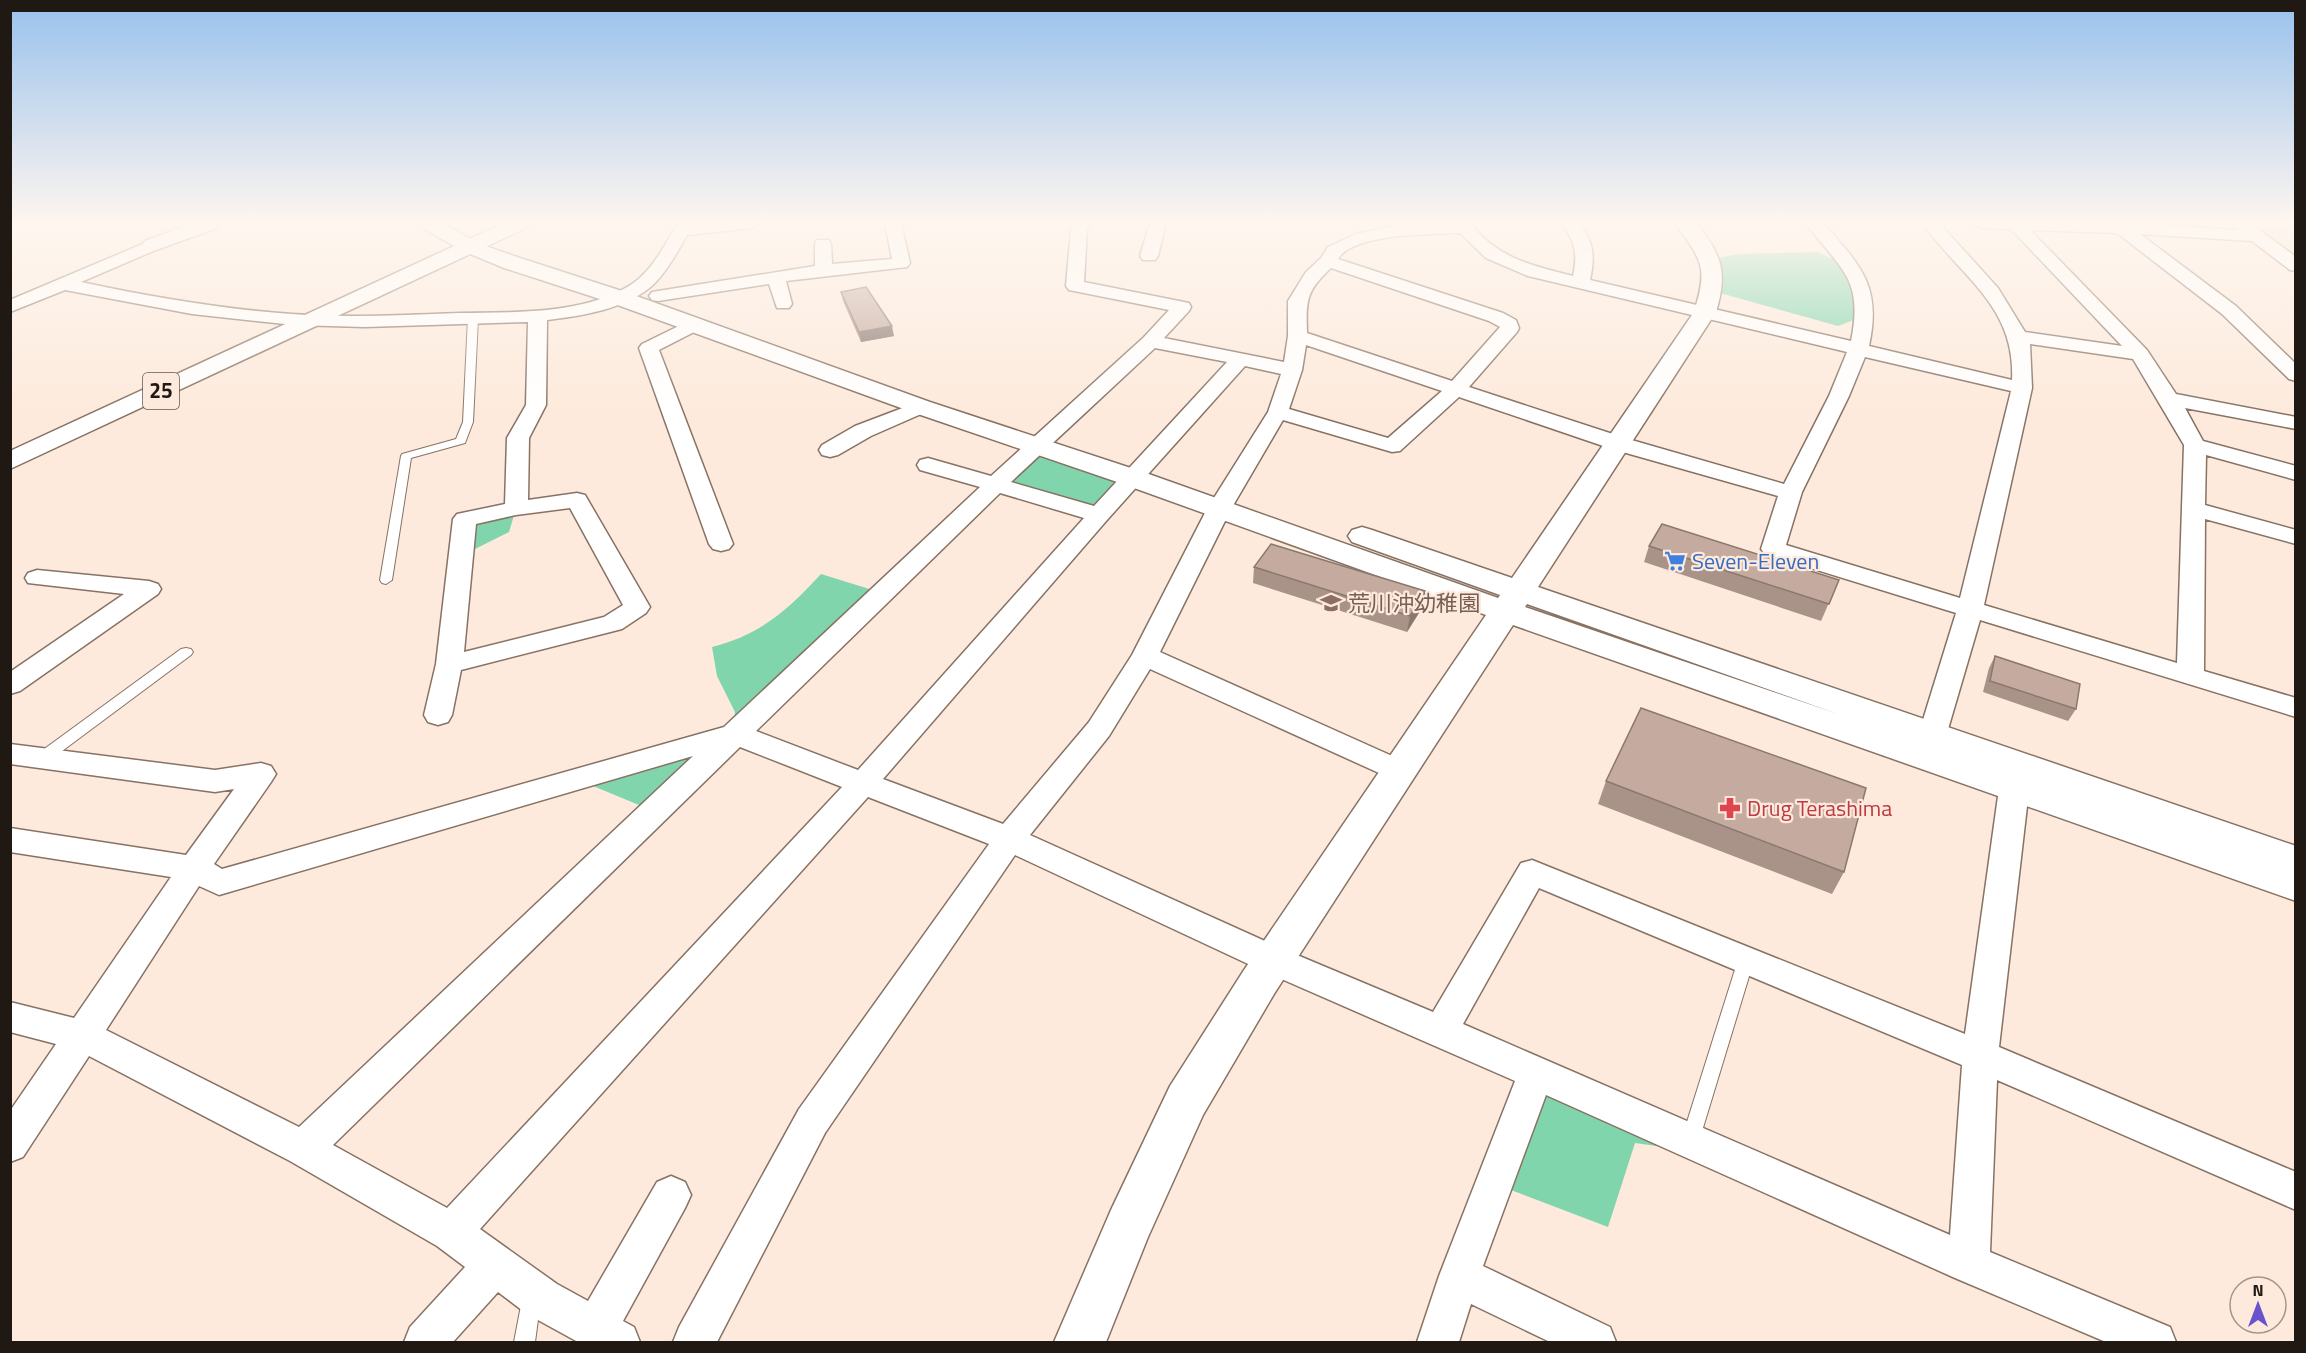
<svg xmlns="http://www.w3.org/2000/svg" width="2306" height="1353" font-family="'Titillium Web','Noto Sans JP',sans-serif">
<rect width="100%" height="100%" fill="#fdeadc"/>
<path fill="#efdccc" d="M2249,223H2295V258Z"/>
<path fill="#80d5ac" d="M1818,252L1841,263L1856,296V319L1838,326L1720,293L1722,275L1719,258L1737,254Z
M1037,449L1127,479L1097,511L1003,483Z
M515,512L509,532L467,553L471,522Z
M821,574L879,592L733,729L735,712L717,676L712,647C760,635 788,610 821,574Z
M724,740L651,810L581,781Z
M1543,1084L1686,1150L1635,1143L1608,1227L1511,1190Z"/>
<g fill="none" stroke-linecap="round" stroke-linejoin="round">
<defs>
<path id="lane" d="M473,315L478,318L473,422L465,443L411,458L392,580L386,584L382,583L380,580L401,456L402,454L456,439L463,422L468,318Z
M186,648L191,649L193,652L191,655L46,763H36L34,759L36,755L181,649Z
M1746,953L1752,955L1754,960L1699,1141L1697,1147L1690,1150L1683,1147L1681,1141L1738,960L1740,955Z
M531,1287L538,1290L541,1297L535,1342H514L524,1290Z"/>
<path id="street" d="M196,223H218L210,228L198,226Z
M678,223H760L752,228L687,235C677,253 667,271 653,285C626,309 582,316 547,320L546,405L529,438L528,500L577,493L585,495L650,607L646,613L622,629L461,670L452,715L448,722L438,725L428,722L424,715L436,664L453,519L457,514L505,504L507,438L526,405L528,322L365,327L294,325L192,314L65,290L10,312V300L152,240L158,241L160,245L158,249L81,282C151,297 221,309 292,314C348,318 404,315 459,313C514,312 584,315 632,284C653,270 665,244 678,223ZM570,508L623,605L604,617L464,652L476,524L516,515Z
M885,223H901L910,263L907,267L786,281L792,304L789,308H777L769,284L658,301L652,300L649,296L652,292L658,291L815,266V244L817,240H829L831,244L832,264L892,259Z
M1074,223H1090L1087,229L1084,282L1189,303L1191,307L1189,311L1164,338L1284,362L1288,336V301L1306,272L1321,258L1328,247L1356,234L1399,225L1470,223C1497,258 1532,266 1573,276C1578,254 1575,242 1562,223H1579C1594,242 1595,257 1590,280L1851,341C1864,277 1840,270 1806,223H1823C1861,266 1882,286 1869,346L2012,380C2016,306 1960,276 1922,223H1939L1998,288L2025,332L2122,346L2011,229L1981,228L1973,223H2126L2238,230L2234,225L2235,223H2250L2296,257V271L2290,270L2252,241L2140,234L2236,306L2296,364V381L2289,379L2222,314L2117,233L2030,230L2147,350L2176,394L2296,417V429L2185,408L2203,441L2296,466V480L2206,455L2205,505L2296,530V544L2205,519L2204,671L2296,698V717L1980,620L1946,736L1942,743L1932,746L1922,743L1918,736L1956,613L1765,554L1761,549L1778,496L1612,449L1459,397L1400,451L1392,452L1283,420L1231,509L1160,652L1410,764L1415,771L1410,778L1400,782L1390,778L1150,669L1109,736L1030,835L1285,950L1433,1012L1521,863L1532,860L1965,1034L1999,789L2004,781L2014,778L2024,781L2029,789L1999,1047L2296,1172V1210L1997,1080L1990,1252L2170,1327L2176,1342H2106L1955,1278L1546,1095L1483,1266L1610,1327L1616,1342H1550L1471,1304L1459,1342H1417L1439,1276L1515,1081L1261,970L1015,855L825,1133L717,1342H673L679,1327L799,1109L989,844L868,797L480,1229L557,1284L588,1301L657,1182L671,1176L685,1182L691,1195L685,1208L623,1321L634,1327L640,1342H578L527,1314L498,1292L453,1342H404L410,1327L465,1267L437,1246L290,1161L89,1056L23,1157L10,1162V1111L56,1044L10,1032V1002L74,1018L171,877L10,852V828L186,855L234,789L215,792L10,764V744L215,770L261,763L271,766L276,774L271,782L214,864L222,869L724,727L980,487L920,470L917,465L920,460L928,458L991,476L1144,337L1169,310L1069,290L1066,286L1071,229ZM1460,233L1486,258L1528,276L1847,352L1829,396L1784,484L1628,439L1469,387L1517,332L1519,328L1516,320L1503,313L1338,259C1353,233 1433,234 1460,233ZM1331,268L1489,321L1500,327L1452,381L1307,333C1306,300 1306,291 1331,268ZM2030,344L2133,359L2184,445L2177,663L1984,605L2032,388ZM1306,345L1442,391L1388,438L1289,409L1302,370ZM1155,348L1227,362L1094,506L1011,482ZM1865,357L2011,391L1960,598L1786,545L1802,492L1849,396ZM1245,366L1281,374L1268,412L1207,509L1132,655L1089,722L1003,824L883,779L1107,520ZM1000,493L1084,518L858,770L756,731ZM740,747L842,787L447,1208L333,1145ZM693,756L299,1127L106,1030L199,886L219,895ZM1539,888L1962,1065L1950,1235L1463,1024Z
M1150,223H1166L1158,256L1155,260H1143L1140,256Z
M693,319L700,321L702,325L700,329L659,350L733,544L729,549L721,551L713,549L709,544L639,348L642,344Z
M921,401L928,403L931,407L928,411L871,436L838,455L830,457L822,455L819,450L822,445L855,426Z
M37,570L149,581L158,584L161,589L158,594L20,691L10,694V672L124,594L28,583L25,578L28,573Z"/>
<path id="secondary" d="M193,223L217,225L214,229L159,249L152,251L145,249L142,245L145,241Z
M418,223H443L477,243L520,258L628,293L930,402L1143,472L1498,598L1500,595L1352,542L1348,536L1352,530L1362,527L1372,530L1512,578L1694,312C1709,266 1701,260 1675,223H1696C1722,255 1728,272 1716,312L1538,587L2296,846V901L1513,625L1274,994L1203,1115L1148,1237L1106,1342H1054L1111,1210L1170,1086L1244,970L1486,615L1123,484L912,412L612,303L504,268L463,251L421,227ZM1527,604L1838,714L1525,607Z"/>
<path id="primary" d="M504,223H531L528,227L10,469V451Z"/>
</defs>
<use href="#lane" stroke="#877263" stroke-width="2"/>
<use href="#street" stroke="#877263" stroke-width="3"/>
<use href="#secondary" stroke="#877263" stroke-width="3"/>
<use href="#primary" stroke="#877263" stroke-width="3"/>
<use href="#lane" fill="#fff" fill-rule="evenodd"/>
<use href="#street" fill="#fff" fill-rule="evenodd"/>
<use href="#secondary" fill="#fff" fill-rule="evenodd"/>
<use href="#primary" fill="#fff" fill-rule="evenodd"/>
</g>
<path fill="#a99389" d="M841,292L894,336L861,342L843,301Z
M1649,546L1839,580L1821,621L1644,562Z
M1254,567L1425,591L1422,608L1407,632L1253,583Z
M1995,656L2076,709L2068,721L1983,692L1989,668Z
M1606,781L1844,872L1832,894L1598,804Z"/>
<path fill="#8a786f" d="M892,326L894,336L861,342L859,332Z
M1425,591L1422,608L1407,632L1410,616Z"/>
<path fill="#c5ab9f" stroke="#8a786f" stroke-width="1.5" d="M866,287L892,326L859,332L841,292Z
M1662,524L1839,580L1829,604L1649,546Z
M1271,544L1425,591L1410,616L1254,567Z
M1995,656L2080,684L2076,709L1990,681Z
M1641,708L1866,788L1844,872L1606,781Z"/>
<linearGradient id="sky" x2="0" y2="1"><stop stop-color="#99c1ed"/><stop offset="0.54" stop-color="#fef6ef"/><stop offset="1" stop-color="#fef6ef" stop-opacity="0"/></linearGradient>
<rect width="2306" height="413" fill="url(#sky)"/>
<defs>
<symbol id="supermarket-bare" viewBox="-9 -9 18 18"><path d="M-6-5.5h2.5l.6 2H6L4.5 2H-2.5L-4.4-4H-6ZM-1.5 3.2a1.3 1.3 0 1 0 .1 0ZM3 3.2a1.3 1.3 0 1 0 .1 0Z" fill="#3f7fe0" stroke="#fdeadc" stroke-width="2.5" paint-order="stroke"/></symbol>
<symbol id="school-bare" viewBox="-9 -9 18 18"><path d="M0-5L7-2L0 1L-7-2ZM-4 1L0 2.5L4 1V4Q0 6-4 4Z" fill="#8d6e63" stroke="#fdeadc" stroke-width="2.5" paint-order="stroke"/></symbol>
<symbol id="pharmacy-bare" viewBox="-9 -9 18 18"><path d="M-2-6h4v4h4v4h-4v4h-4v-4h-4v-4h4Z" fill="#e0444e" stroke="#fdeadc" stroke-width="2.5" paint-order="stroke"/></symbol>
</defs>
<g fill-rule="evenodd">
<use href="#supermarket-bare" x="1660" y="546" width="30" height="30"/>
<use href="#school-bare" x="1316" y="588" width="30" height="30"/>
<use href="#pharmacy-bare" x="1715" y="793" width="30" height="30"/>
</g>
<g text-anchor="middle" stroke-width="4.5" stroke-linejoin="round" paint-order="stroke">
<rect fill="#fdeadc" stroke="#62574f" stroke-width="1.5" x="143" y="373" width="36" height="36" rx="4.5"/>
<g font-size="21" font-weight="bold" fill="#201812">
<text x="161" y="398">25</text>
</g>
<g font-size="22" fill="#366cbe" stroke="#fdeadc" text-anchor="start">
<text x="1692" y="569">Seven-Eleven</text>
</g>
<g font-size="22" fill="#785e54" stroke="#fdeadc" text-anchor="start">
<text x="1348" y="611">荒川沖幼稚園</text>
</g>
<g font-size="22" fill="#be3a42" stroke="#fdeadc" text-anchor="start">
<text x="1747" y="816">Drug Terashima</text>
</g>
</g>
<rect width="2306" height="1353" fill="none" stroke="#201812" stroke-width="24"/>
<g transform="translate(2258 1305)"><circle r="28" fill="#fdeadc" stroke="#a5968b" stroke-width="1.5"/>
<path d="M0-4.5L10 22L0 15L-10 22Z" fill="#6952cb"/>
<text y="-9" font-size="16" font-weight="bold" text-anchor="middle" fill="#201812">N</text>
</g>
</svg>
